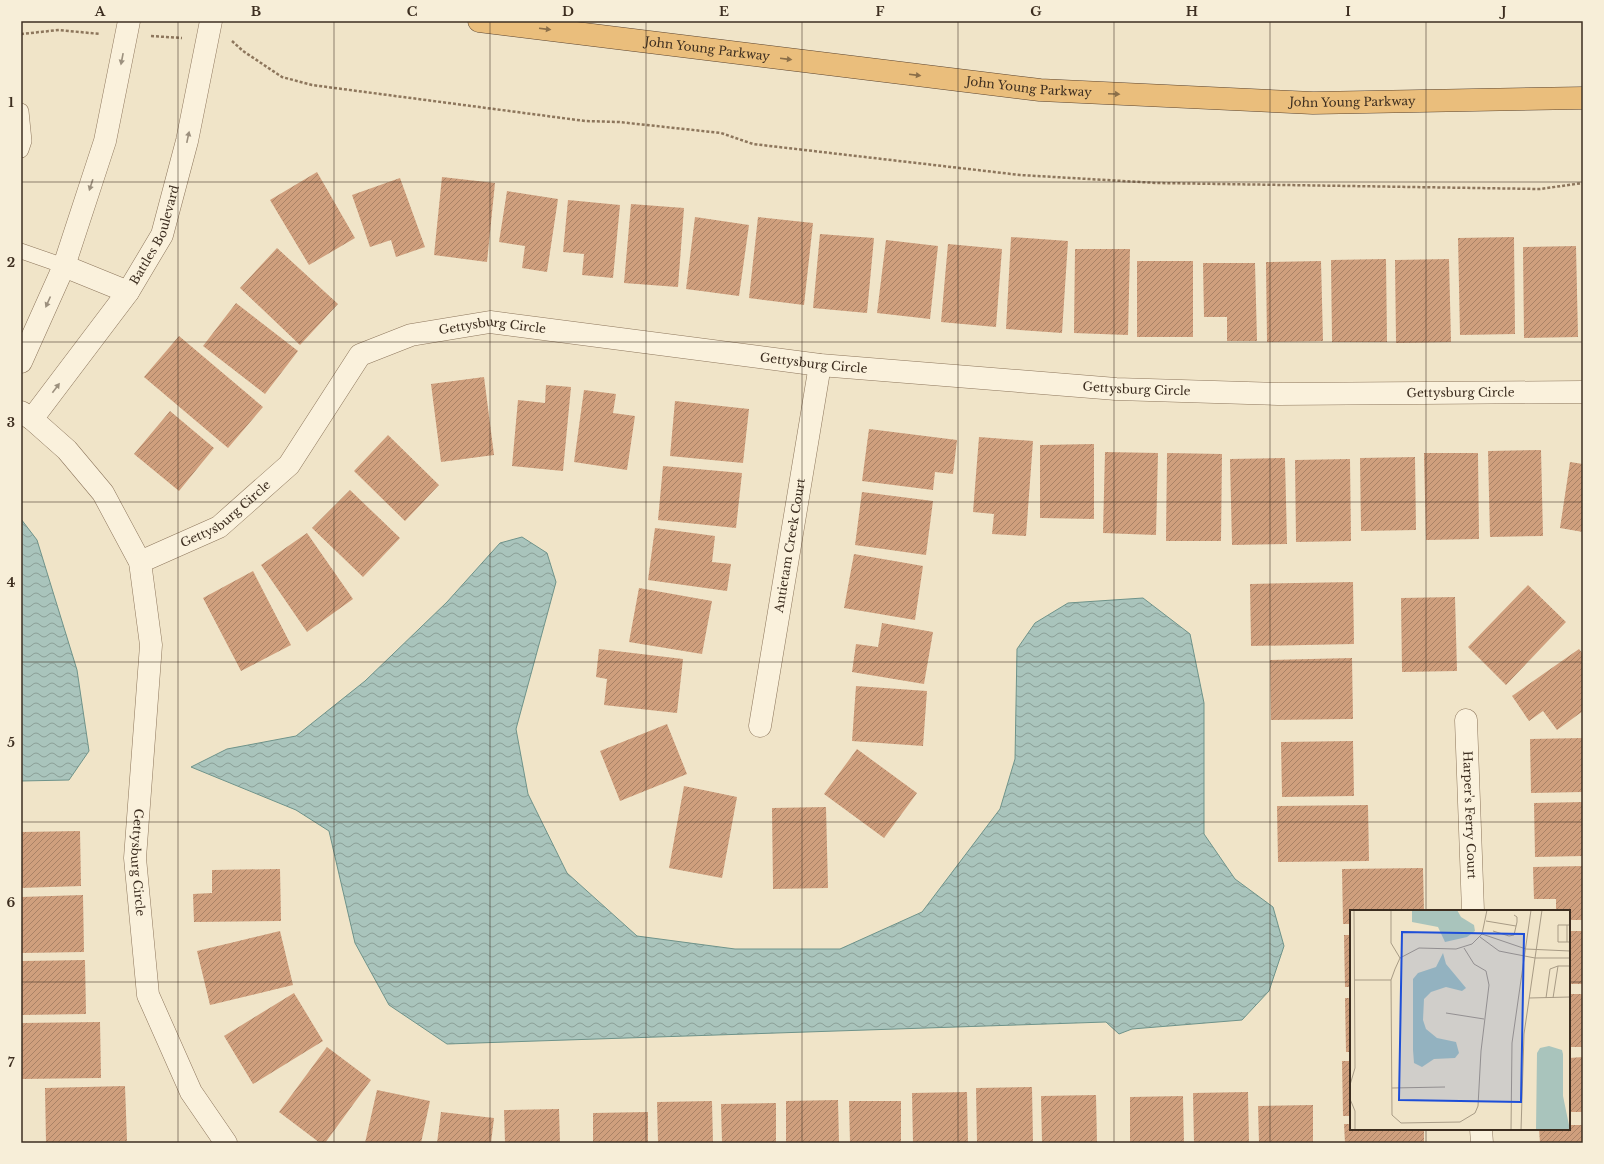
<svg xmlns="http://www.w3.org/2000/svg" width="1604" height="1164" font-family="'Libre Baskerville',serif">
<defs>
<pattern id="water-waves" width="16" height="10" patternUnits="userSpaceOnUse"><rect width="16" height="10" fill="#a9c4bc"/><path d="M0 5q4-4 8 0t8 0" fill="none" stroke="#8ba098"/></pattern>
<pattern id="building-hatch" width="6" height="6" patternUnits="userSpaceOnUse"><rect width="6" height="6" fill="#cf9f7d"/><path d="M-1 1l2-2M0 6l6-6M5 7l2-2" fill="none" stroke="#a98266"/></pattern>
</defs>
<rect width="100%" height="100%" fill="#f0e4c8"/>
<path fill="url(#water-waves)" stroke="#6f938a" d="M21,519L37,540L77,670L89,751L69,780L21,781Z
M522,537L547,553L556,582L516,729L528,794L567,873L637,936L735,949H840L922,912L1000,809L1015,759L1017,649L1035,623L1068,603L1143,598L1190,634L1204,703V834L1235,879L1273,907L1284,946L1269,991L1242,1020L1132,1029L1119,1034L1106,1022L447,1044L389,1005L355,943L329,831L296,810L191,767L227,749L296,736L365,681L447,602L500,543Z"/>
<path fill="url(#building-hatch)" d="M317,172L355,238L309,265L270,200Z
M442,177L495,183L487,262L434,255Z
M400,178L425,247L396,257L391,240L370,247L352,195Z
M507,191L558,199L547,272L522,268L525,246L499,242Z
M568,200L620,205L613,278L582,275L584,254L563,252Z
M631,204L684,208L678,287L624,283Z
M695,217L749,225L739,296L686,289Z
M758,217L813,223L804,305L749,298Z
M820,234L874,238L867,313L813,308Z
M1011,237L1068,241L1062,333L1006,329Z
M1514,237L1515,334L1460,335L1458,238Z
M886,240L938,246L930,319L877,313Z
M948,244L1002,249L996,327L941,322Z
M1576,246L1578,337L1524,338L1523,247Z
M277,248L338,304L300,345L240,288Z
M1075,249H1130L1128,335L1074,333Z
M1386,259L1387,342H1332L1331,260Z
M1449,259L1451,342L1396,343L1395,260Z
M1137,261H1193V337H1137Z
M1321,261L1323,341L1267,342L1266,262Z
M1203,263H1255L1257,341H1227V317H1204Z
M236,303L298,351L265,394L203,346Z
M179,336L263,407L228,448L144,377Z
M484,377L494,455L441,462L431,384Z
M546,385L571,387L563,471L512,466L518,400L545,403Z
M584,390L616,394L613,413L635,416L627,470L574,462Z
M675,401L749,409L743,463L670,456Z
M170,411L214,448L179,491L134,454Z
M869,429L957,440L953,474L935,472L933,490L862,481Z
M388,435L439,485L405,521L354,471Z
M979,437L1033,441L1026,536L992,534L994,514L973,512Z
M1094,444V519L1040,518V445Z
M1541,450L1543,536L1490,537L1488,451Z
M1105,452L1158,453L1156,535L1103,533Z
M1167,453L1222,454L1221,541H1166Z
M1424,453H1478L1479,539L1426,540Z
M1415,457L1416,530L1361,531L1360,458Z
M1285,458L1287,544L1232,545L1230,459Z
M1350,459L1351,541L1296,542L1295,460Z
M1570,462L1583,464V532L1560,528Z
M663,466L742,473L736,528L658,520Z
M350,490L400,538L363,577L312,528Z
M862,492L933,501L926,555L855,545Z
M655,528L715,536L712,562L731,564L727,591L648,580Z
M307,533L353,599L307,632L261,565Z
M854,554L923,566L915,620L844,608Z
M253,571L291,645L241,671L203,598Z
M1353,582L1354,644L1251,646L1250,584Z
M1528,585L1566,622L1506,685L1468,647Z
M639,588L712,601L702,654L629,642Z
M1455,597L1457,671L1402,672L1401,598Z
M882,623L933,632L924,684L852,672L856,644L878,647Z
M599,649L683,659L677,713L604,705L607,679L596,677Z
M1579,649L1583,654V711L1557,730L1543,711L1529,721L1512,696Z
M1352,658L1353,719L1271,720L1270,660Z
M856,686L927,691L923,746L852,741Z
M667,724L687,774L620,801L600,751Z
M1583,738V792L1531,793L1530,739Z
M1353,741L1354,796L1282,797L1281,742Z
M857,749L917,793L884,838L824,794Z
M684,786L737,797L722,878L669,868Z
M1583,802V856L1535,857L1534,803Z
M1368,805L1369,861L1278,862L1277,806Z
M826,807L828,888L773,889L772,808Z
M80,831L81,886L21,888V832Z
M1583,866V920H1569V911H1556V899H1534L1533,867Z
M1423,868L1424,911H1351V924H1343L1342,869Z
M280,869L281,921L194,922L193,894L212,893V870Z
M83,895L84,952L21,953V897Z
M280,931L293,985L210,1005L197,951Z
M1569,931H1583V984H1569Z
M1344,935H1351V987H1345Z
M85,960L86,1014L21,1015V961Z
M294,993L323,1041L253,1084L224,1036Z
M1569,994H1583V1047H1569Z
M1345,998H1351V1052H1346Z
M100,1022L101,1078L21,1079V1023Z
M327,1047L371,1080L325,1143H320L279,1112Z
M1583,1057V1112H1569V1058Z
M1342,1061H1351V1116H1343Z
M125,1086L127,1141L46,1143L45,1088Z
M1032,1087L1033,1143H977L976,1088Z
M377,1090L430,1101L421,1143H365Z
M967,1092L968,1143H913L912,1093Z
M1248,1092L1249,1143H1194L1193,1093Z
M1096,1095L1097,1143H1042L1041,1096Z
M1183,1096L1184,1143H1130V1097Z
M838,1100L839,1143H786V1101Z
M712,1101L713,1143H658L657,1102Z
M849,1101H901V1143H850Z
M776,1103V1143H722L721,1104Z
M1313,1105V1143H1259L1258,1106Z
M559,1109L560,1143H505L504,1110Z
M441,1112L494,1118L491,1143H437Z
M648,1112V1143H593V1113Z
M1344,1124H1351V1129H1424V1143H1345Z
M1569,1125H1583V1143H1540L1539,1129H1569Z"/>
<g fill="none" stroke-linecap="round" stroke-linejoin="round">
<defs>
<path id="service" d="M21,111L24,141L21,150
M21,251L64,266"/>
<g id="minor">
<path d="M64,266L128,292"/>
<path d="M21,362L64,266L105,141L129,21"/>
<path id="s1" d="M21,412L32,419L67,450L103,493L140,562L151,645L135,858L148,995L191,1092L226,1143"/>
<path id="s2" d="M32,419L128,292L162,235L187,141L211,21"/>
<path id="s3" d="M140,562L219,527L289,465L360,355L411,335L490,322L820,365L1116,389L1278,394L1583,392"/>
<path id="s4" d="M1466,720L1473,911"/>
<path id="s5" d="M760,726L820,365"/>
<path d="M1481,1129L1482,1143"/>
</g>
<g id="trunk">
<path id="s6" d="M479,21L1040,90L1313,103L1583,98"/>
</g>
</defs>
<use href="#service" stroke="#8d765c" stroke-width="16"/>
<use href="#minor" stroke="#8d765c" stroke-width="23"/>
<use href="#trunk" stroke="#5b4430" stroke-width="23"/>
<path stroke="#8d765c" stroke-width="2.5" stroke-dasharray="3 2" stroke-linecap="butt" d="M21,34L59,30L100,34
M151,36L182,38
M232,41L243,51L282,77L312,85L585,121L619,122L721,133L753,144L1020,175L1157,183L1540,189L1583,183"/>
<use href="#service" stroke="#faf1dc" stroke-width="15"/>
<use href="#minor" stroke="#faf1dc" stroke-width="22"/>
<use href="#trunk" stroke="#eabe7c" stroke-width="22"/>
</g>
<defs><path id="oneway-solid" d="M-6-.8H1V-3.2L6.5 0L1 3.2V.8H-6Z"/></defs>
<g fill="#8b6f49">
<use href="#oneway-solid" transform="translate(545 29) rotate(7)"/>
<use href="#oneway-solid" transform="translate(786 59) rotate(7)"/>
<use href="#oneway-solid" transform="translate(915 75) rotate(7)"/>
<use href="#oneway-solid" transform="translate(1114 94) rotate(3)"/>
</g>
<g fill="#9c907e">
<use href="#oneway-solid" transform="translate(122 59) rotate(101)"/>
<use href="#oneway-solid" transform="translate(188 137) rotate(-78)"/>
<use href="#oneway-solid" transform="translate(91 185) rotate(108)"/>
<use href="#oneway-solid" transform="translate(48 302) rotate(114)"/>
<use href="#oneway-solid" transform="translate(56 388) rotate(-53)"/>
</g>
<path fill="none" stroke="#3d2e20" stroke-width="1" stroke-opacity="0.55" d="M178,21V1143M334,21V1143M490,21V1143M646,21V1143M802,21V1143M958,21V1143M1114,21V1143M1270,21V1143M1426,21V911M21,182H1583M21,342H1583M21,502H1583M21,662H1583M21,822H1583M21,982H1351M1569,982H1583M1426,1129V1143"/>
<g text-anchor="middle" stroke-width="3" stroke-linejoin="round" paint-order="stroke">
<g font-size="12" fill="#3d2e20" stroke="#f7eed8">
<text dy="4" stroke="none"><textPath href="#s6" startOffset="230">John Young Parkway</textPath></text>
<text dy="4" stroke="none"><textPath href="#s6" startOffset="554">John Young Parkway</textPath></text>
<text dy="4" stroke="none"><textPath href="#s6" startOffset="878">John Young Parkway</textPath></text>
<text dy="4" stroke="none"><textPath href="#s2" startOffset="223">Battles Boulevard</textPath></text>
<text dy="4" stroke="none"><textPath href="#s3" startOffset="448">Gettysburg Circle</textPath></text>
<text dy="4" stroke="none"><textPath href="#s3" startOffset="772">Gettysburg Circle</textPath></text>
<text dy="4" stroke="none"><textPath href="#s3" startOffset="1096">Gettysburg Circle</textPath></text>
<text dy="4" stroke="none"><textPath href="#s3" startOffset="1420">Gettysburg Circle</textPath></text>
<text dy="4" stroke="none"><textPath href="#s3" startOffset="99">Gettysburg Circle</textPath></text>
<text dy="4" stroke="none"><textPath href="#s5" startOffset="183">Antietam Creek Court</textPath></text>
<text dy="4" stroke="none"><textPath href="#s4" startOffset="95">Harper's Ferry Court</textPath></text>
<text dy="4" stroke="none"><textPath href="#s1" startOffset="496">Gettysburg Circle</textPath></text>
</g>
</g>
<g transform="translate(1350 910)">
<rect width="220" height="220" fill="#f0e4c8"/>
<path d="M62,0H107L111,7L124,15L125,21L117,27L95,32L88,17L62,12ZM93,43L96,54L116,78L112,81L96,77L81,82L74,89L73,110L76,119L87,128L106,132L109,143L105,148L84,149L72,157L64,153L63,140V69L68,63L86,57ZM199,136L212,140L213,144V186L220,220H186L187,143L190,138Z" fill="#a9c4bc"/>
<path fill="none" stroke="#a89b85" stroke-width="1" d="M41,0V33L50,48M136,11L166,16M220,15H208V32H220M143,21L159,26L164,25L167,12V7L164,5M132,24L176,39L220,41M130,27L149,41L159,43L185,48H220M217,32V15M114,38L124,54L136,61L139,75L131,141L128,196L125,203L110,212L51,213L42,205L41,70L45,59L50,48L69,38L106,39L122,34L132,24L137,0M5,70H41M179,88L220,87M196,88L200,59L208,56M203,88L208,56H220M96,103L134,109M0,175L5,158L4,0M42,178L95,177M0,189L5,201V220M161,220L162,133L181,0M171,220L174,124L192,0"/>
<path fill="#1d4ed8" fill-opacity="0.15" stroke="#1d4ed8" stroke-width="2" d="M52,22L174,24L171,192L49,190Z"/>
<rect width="220" height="220" fill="none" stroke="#3d2e20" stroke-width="2"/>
</g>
<rect width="1604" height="1164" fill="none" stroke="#f7eed8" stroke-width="44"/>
<rect x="22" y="22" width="1560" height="1120" fill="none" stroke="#3d2e20" stroke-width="1.5"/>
<g font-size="13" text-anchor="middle" font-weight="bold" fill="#3d2e20">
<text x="100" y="16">A</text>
<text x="256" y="16">B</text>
<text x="412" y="16">C</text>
<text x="568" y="16">D</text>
<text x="724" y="16">E</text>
<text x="880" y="16">F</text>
<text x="1036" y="16">G</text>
<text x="1192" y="16">H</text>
<text x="1348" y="16">I</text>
<text x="1504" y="16">J</text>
<text x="11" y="107">1</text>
<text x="11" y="267">2</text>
<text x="11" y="427">3</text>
<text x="11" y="587">4</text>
<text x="11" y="747">5</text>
<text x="11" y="907">6</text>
<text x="11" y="1067">7</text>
</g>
</svg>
